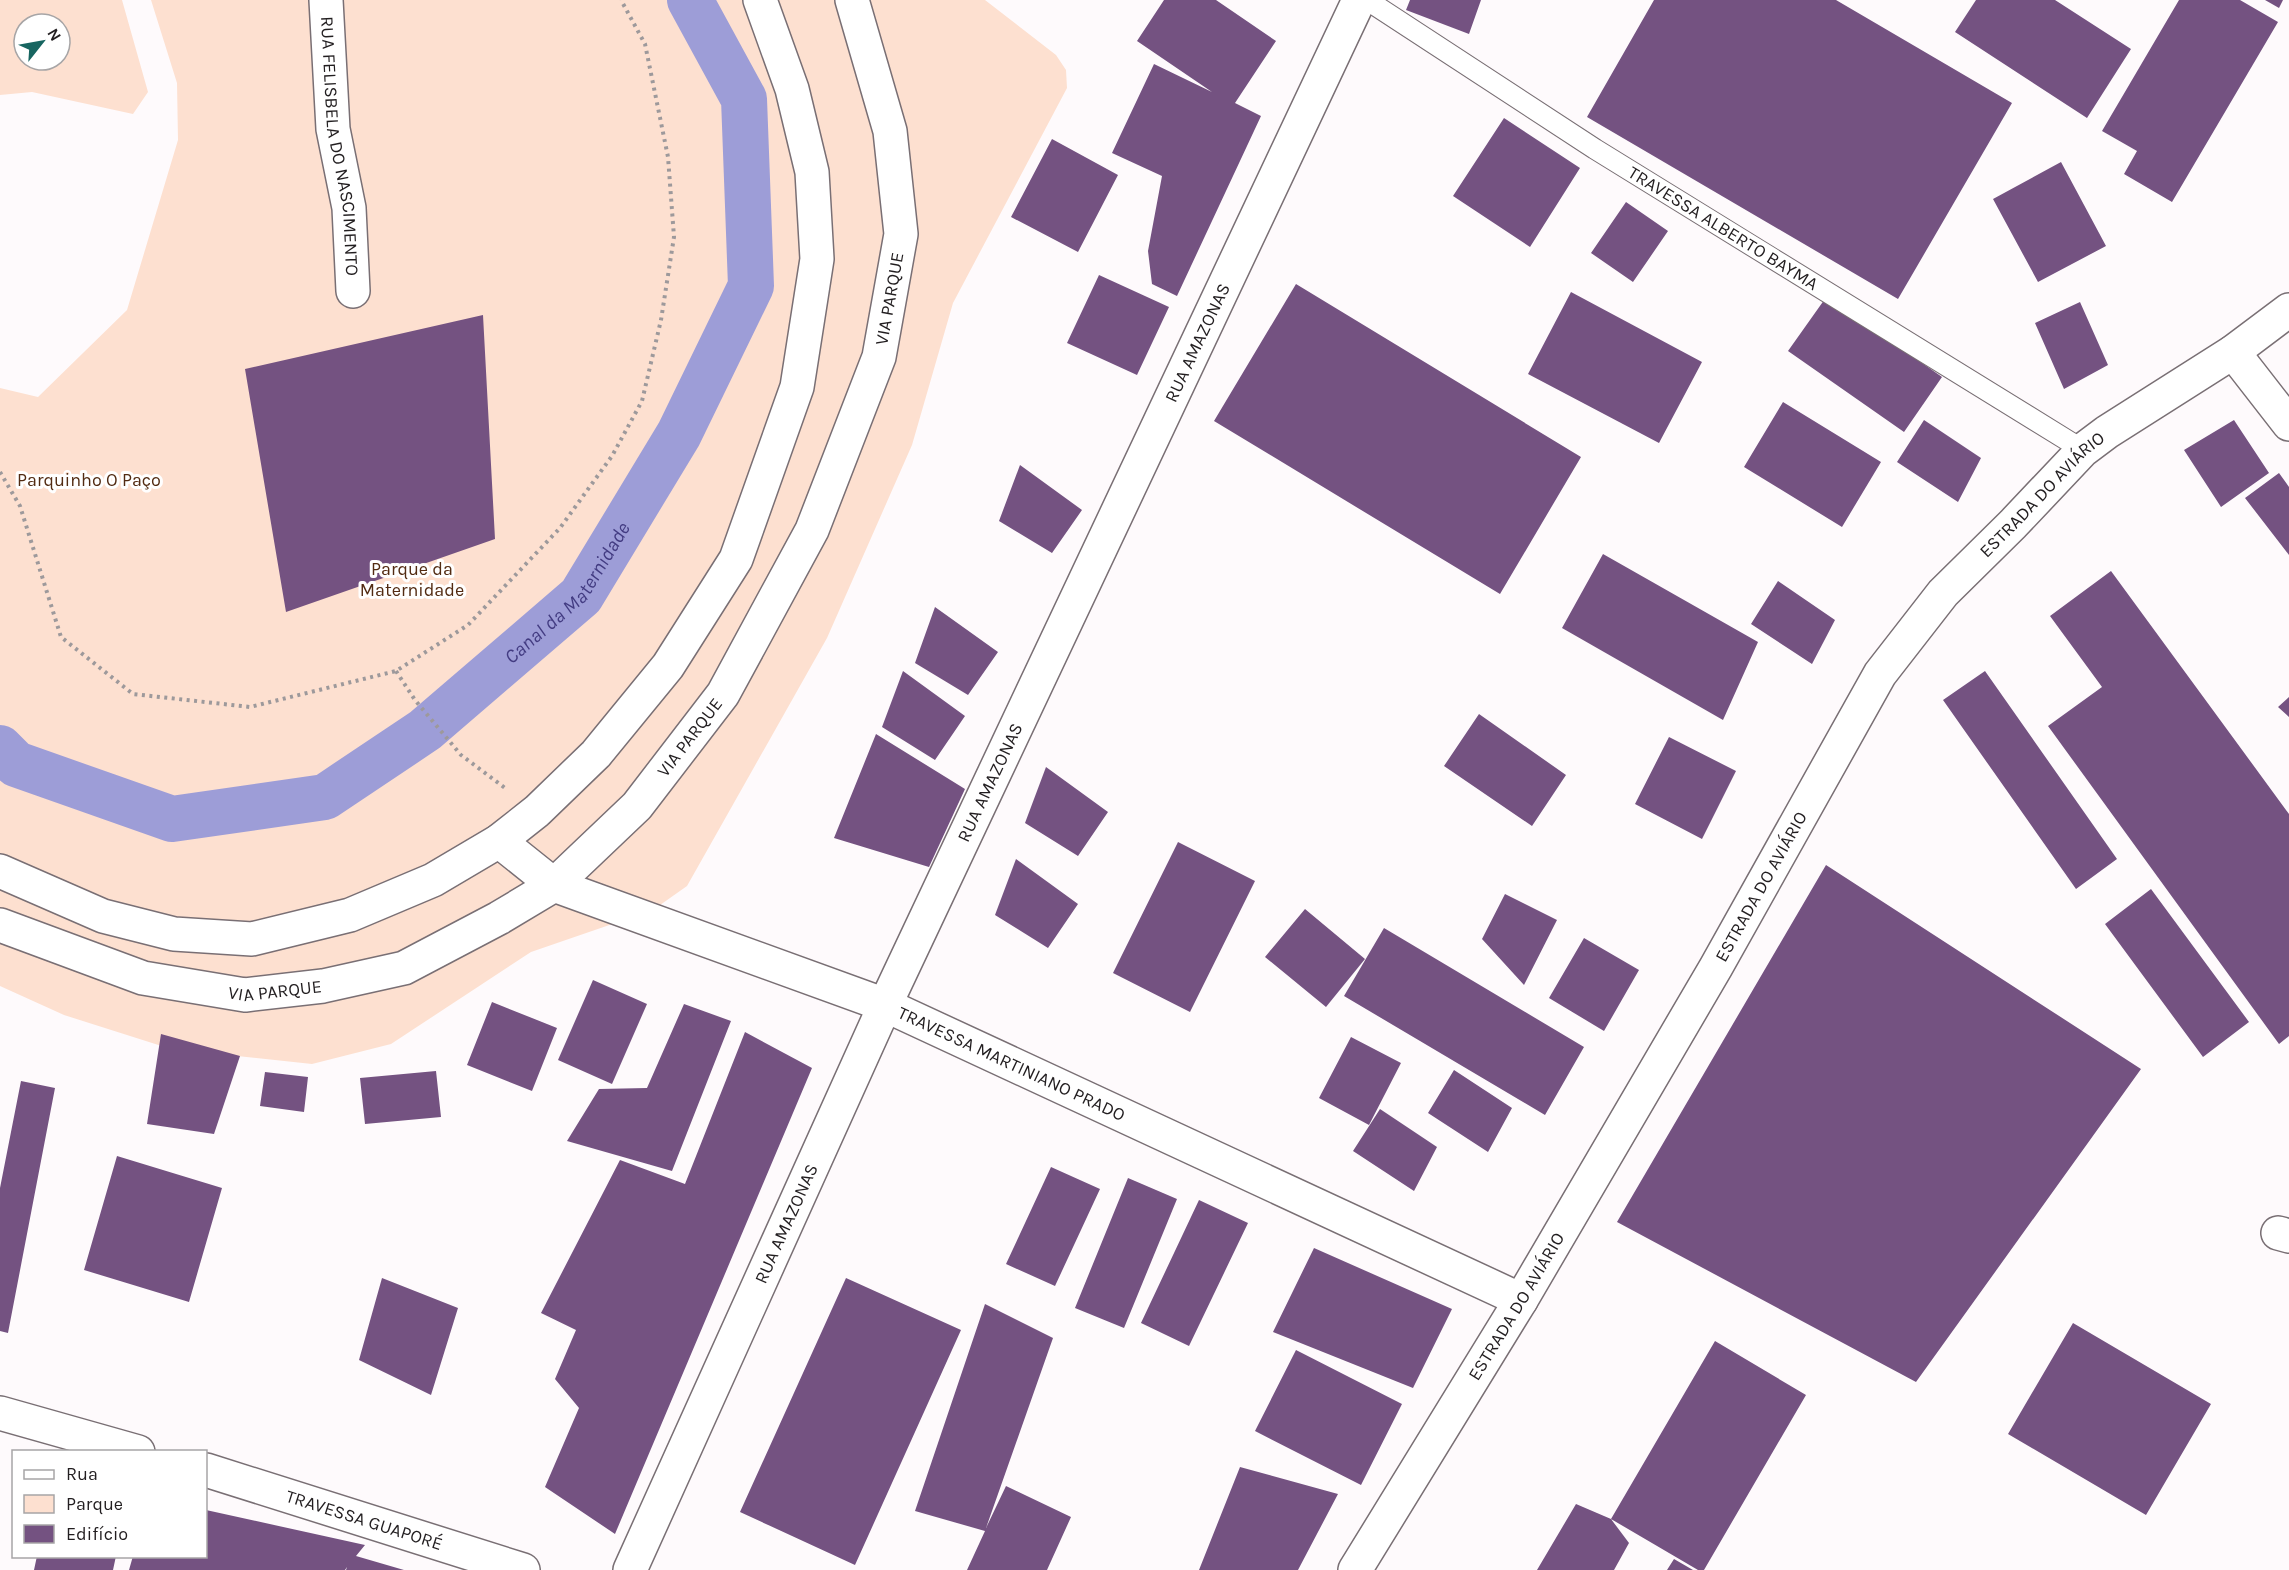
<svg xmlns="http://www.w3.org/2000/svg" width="2289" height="1570" font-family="Karla,sans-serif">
<rect width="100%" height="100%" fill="#fefafc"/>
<path fill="#fde0d0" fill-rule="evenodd" d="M0,0H122L148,92L133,114L32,92L0,95ZM24,24H60V60H24Z
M151,0H985L1056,55L1066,70L1067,88L953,303L912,445L827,638L687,886L653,910L531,952L391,1044L312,1064L171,1049L64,1015L0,986V388L38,397L127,310L178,140L177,83Z"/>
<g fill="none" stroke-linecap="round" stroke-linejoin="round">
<path stroke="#9d9dd7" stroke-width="46" id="s1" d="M0,748L16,764L172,819L325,797L425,730L581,596L679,434L751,286L744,99L690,0"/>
</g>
<path fill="#745281" d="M1164,0H1216L1276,41L1235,103L1261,116L1177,296L1152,284L1148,251L1162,176L1112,153L1154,64L1212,92L1137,41Z
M1410,0H1481L1469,34L1406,10Z
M1654,0H1836L2012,103L1898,299L1587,117Z
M1976,0H2055L2131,49L2087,118L1955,32Z
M2179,0H2240L2278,22L2172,202L2124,174L2137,151L2102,131Z
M2265,0H2283L2279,8Z
M1504,118L1580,168L1530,247L1453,196Z
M1052,139L1118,175L1078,252L1011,217Z
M2061,162L2106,246L2038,282L1993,199Z
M1626,202L1668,231L1633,282L1591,253Z
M1099,275L1169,307L1137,375L1067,343Z
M1296,284L1581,457L1500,594L1214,421Z
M1571,292L1702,362L1659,443L1528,374Z
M1827,296L1942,377L1904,432L1788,351Z
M2080,302L2108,365L2064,389L2035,323Z
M483,315L495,539L286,612L245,369Z
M1783,402L1881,462L1842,527L1744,467Z
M1924,420L1981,458L1958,502L1897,462Z
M2234,420L2269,473L2221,507L2184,450Z
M1020,465L1082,510L1052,553L999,521Z
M2279,473L2289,487V555L2245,498Z
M1603,554L1758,642L1723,720L1562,628Z
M2111,571L2289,814V1036L2279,1044L2048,726L2102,687L2050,616Z
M1778,581L1835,620L1812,664L1751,624Z
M935,607L998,652L968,695L915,663Z
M903,671L965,716L935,760L882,727Z
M1985,671L2117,859L2076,889L1943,700Z
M2289,697V717L2278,707Z
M1479,714L1566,775L1532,826L1444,766Z
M876,734L965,789L929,867L834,838Z
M1669,737L1736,771L1702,839L1635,804Z
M1046,767L1108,812L1078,856L1025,823Z
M1178,842L1255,881L1190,1012L1113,973Z
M1016,859L1078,904L1048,948L995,915Z
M1826,865L2141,1069L1916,1382L1617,1222Z
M2151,889L2249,1022L2203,1057L2105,924Z
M1505,894L1557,920L1524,985L1482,939Z
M1305,909L1365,959L1326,1007L1265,957Z
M1384,928L1584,1047L1545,1115L1344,996Z
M1584,938L1639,970L1604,1031L1549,998Z
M593,980L647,1004L612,1084L558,1060Z
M492,1002L557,1028L532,1091L467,1065Z
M684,1004L731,1021L672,1171L567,1141L599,1089L647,1088Z
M745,1032L812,1068L615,1534L545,1487L579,1408L555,1379L576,1330L541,1313L620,1160L685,1184Z
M161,1034L240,1056L214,1134L147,1124Z
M1351,1037L1401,1063L1369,1125L1319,1098Z
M1454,1070L1512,1108L1488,1152L1428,1113Z
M436,1071L441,1117L365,1124L360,1078Z
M265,1072L308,1077L304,1112L260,1106Z
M21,1081L55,1088L8,1333L0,1331V1188Z
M1380,1109L1437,1147L1414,1191L1353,1151Z
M117,1156L222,1188L189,1302L84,1270Z
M1051,1167L1100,1189L1055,1286L1006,1264Z
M1128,1178L1177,1199L1124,1328L1075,1308Z
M1199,1200L1248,1223L1189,1346L1141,1323Z
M1314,1248L1452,1309L1413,1388L1273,1332Z
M382,1278L458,1308L431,1395L359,1360Z
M846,1278L961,1330L855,1565L740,1512Z
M985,1304L1053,1338L986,1528L1006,1486L1071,1517L1047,1570H967L985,1531L915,1511Z
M2073,1323L2211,1404L2146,1515L2008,1434Z
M1715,1341L1806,1395L1704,1570H1698L1611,1519Z
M1296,1350L1402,1404L1361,1485L1255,1431Z
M1240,1467L1338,1494L1298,1570H1199Z
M1576,1504L1611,1519L1629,1543L1614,1570H1537Z
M206,1510L365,1545L356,1556L404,1570H346L347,1567L345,1570H129L133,1556H206Z
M37,1556H116L113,1570H34Z
M1674,1559L1693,1570H1667Z"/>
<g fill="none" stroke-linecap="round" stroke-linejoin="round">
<defs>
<g id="service">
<path id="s2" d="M1367,0L1595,149L2083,450"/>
</g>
<g id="minor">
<path id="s3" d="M326,0L333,129L349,208L353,291"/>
<path d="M2233,352L2289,424"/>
<path id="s4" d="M499,841L554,885L885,1005L1521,1300"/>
<path d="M2278,1233L2289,1236"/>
<path id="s5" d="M630,1570L885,1005L1359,0"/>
</g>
<g id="tertiary">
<path d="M0,871L103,916L174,934L252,939L350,915L433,880L499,841L537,811L596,754L668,666L736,559L797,387L817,259L812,172L792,89L760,0"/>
<path id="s6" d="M0,925L143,978L245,995L323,986L404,968L499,918L554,885L637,806L723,694L812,530L879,357L901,234L890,131L852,0"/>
<path d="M0,1413L138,1452"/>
<path id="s7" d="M206,1470L523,1570"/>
<path id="s8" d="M1355,1570L1521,1300L1716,967L1880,674L1943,593L2013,524L2083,450L2107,432L2233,352L2289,310"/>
</g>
</defs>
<use href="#service" stroke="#796f74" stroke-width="22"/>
<use href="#minor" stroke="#796f74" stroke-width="36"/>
<use href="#tertiary" stroke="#796f74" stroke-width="36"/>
<path stroke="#9d999b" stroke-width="4" stroke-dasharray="3 4.5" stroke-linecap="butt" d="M0,472L20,506L61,637L133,694L250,707L396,671L468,625L560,528L612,456L642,401L661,320L674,237L668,157L645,44L621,0
M396,671L415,700L461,755L505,788"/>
<use href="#service" stroke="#fff" stroke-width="20"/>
<use href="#minor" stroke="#fff" stroke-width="33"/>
<use href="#tertiary" stroke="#fff" stroke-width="33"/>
</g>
<g text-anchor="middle" stroke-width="6" stroke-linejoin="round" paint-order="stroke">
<g font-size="18" fill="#221e20" stroke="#fff">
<text dy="6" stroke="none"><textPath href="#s3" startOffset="147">RUA FELISBELA DO NASCIMENTO</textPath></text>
<text dy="6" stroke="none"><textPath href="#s2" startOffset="423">TRAVESSA ALBERTO BAYMA</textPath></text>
<text dy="6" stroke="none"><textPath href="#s6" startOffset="1276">VIA PARQUE</textPath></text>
<text dy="6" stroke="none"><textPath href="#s5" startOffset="1352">RUA AMAZONAS</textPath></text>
<text dy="6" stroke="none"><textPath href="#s8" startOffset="1281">ESTRADA DO AVIÁRIO</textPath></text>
<text dy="6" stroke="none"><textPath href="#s6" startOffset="790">VIA PARQUE</textPath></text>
<text dy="6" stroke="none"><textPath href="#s5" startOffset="866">RUA AMAZONAS</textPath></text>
<text dy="6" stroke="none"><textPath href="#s8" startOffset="795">ESTRADA DO AVIÁRIO</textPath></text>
<text dy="6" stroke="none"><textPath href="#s6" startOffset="286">VIA PARQUE</textPath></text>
<text dy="6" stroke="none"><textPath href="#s4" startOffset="562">TRAVESSA MARTINIANO PRADO</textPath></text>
<text dy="6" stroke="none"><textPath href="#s5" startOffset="380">RUA AMAZONAS</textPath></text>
<text dy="6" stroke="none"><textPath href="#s8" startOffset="309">ESTRADA DO AVIÁRIO</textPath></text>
<text dy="6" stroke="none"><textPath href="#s7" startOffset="166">TRAVESSA GUAPORÉ</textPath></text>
</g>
<g font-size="18" fill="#522b12" stroke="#fff">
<text x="89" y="486">Parquinho O Paço</text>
<text x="412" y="575">Parque da<tspan x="412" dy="21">Maternidade</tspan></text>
</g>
<g font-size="20" font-style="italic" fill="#433c82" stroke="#fff">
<text dy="7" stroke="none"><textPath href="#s1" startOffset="662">Canal da Maternidade</textPath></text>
</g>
</g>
<rect x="12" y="1450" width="195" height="108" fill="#ffffff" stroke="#a7a5a6" stroke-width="1.5"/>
<rect x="24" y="1470" width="30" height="9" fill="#ffffff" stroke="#a7a5a6" stroke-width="1.5"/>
<text x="66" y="1480" font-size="18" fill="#221e20">Rua</text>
<rect x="24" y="1495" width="30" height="18" fill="#fde0d0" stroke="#a7a5a6" stroke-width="1.5"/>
<text x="66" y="1510" font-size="18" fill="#221e20">Parque</text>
<rect x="24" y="1525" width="30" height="18" fill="#745281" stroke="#a7a5a6" stroke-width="1.5"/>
<text x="66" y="1540" font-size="18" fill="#221e20">Edifício</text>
<g transform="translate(42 42) rotate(59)"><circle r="28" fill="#ffffff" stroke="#a7a5a6" stroke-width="1.5"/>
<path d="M0-4.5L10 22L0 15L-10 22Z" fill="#176560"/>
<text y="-9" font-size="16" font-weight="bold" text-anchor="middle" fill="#221e20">N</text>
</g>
</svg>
